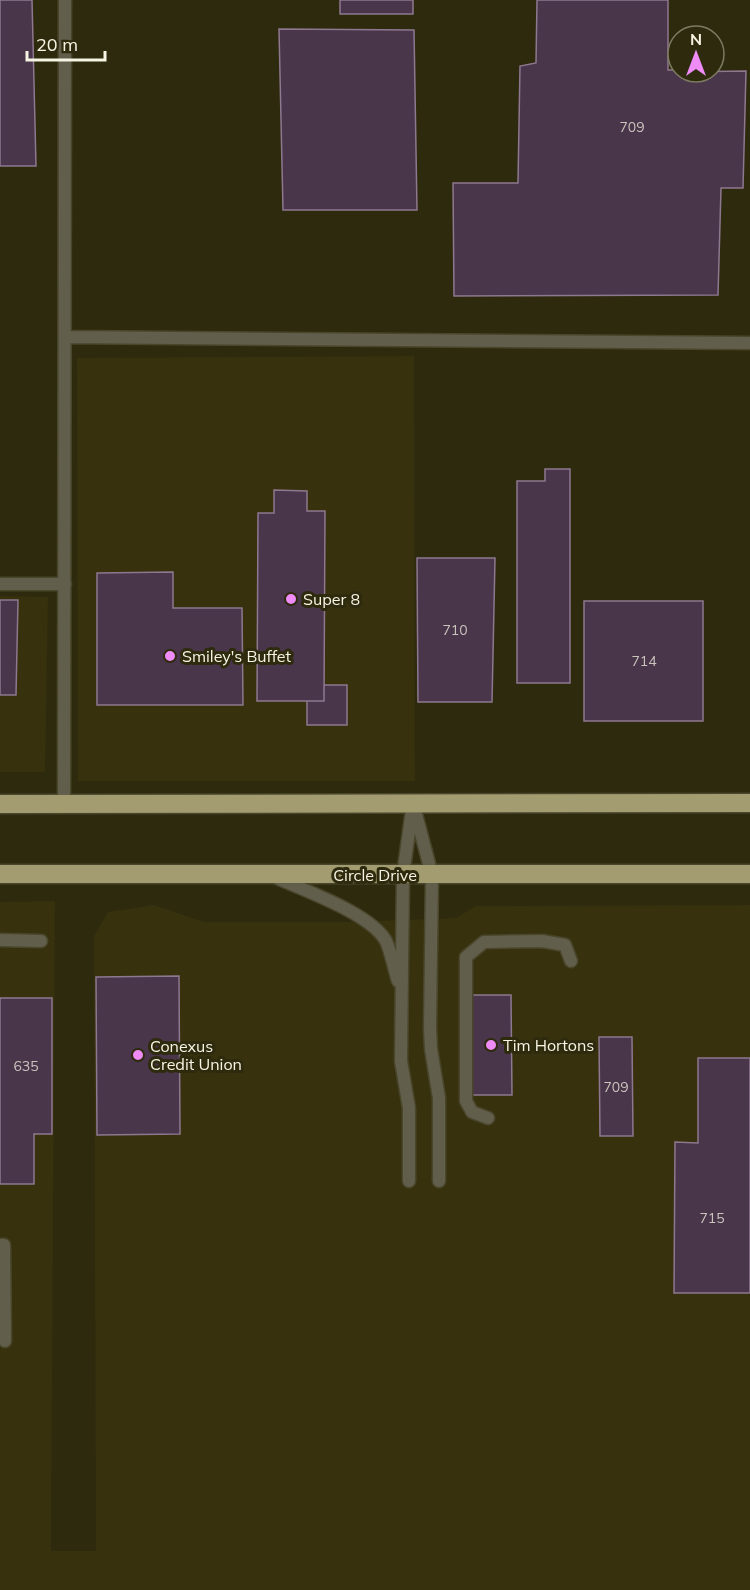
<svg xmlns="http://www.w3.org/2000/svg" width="750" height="1590" font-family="Mulish,sans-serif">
<rect width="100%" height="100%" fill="#2e2a0e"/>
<path fill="#37310d" d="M414,356L415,781H78L77,358Z
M0,596L48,597L45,772H0Z
M55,901L51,1551H96L94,936L108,912L154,905L204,922H349L456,918L476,906L750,905V1590H0V902Z"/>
<path fill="#49364a" stroke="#8e7890" stroke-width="1.5" d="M0,0H32L36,166H0Z
M340,0H413V14H340Z
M537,0H668V70H678V72L746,71L743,188H721L718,295L454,296L453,183H518L520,66L536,63Z
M279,29L414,30L417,210H283Z
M545,469H570V683H517V481H545Z
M274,490L307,491V511H325L324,701H257L258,513H274Z
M417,558H495L492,702H418Z
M173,572V608H242L243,705H97V573Z
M0,600H18L16,695H0Z
M584,601H703V721H584Z
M324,685H347V725H307V701H324Z
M179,976L180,1134L97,1135L96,977Z
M471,995H511L512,1095H472Z
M0,998H52V1134H34V1184H0Z
M599,1037H632L633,1136H600Z
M698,1058H750V1293H674L675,1142L698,1143Z"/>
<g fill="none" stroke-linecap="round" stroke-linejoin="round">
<defs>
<path id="service" d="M65,337L750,343
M0,584H65
M64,803L65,0
M413,803L432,875L430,1028L431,1049L439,1098V1181
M275,877C305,891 370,913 386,941C391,952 394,969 398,981
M0,940L41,941
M488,1118L472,1112L466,1101V957L484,942L542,941L565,945L571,961
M409,1181V1108L401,1061L403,875L412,810
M0,1245H4L5,1341"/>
<path id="trunk" d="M0,804L750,803
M0,874H750"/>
</defs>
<use href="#service" stroke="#4a462c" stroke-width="15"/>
<use href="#trunk" stroke="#4a462c" stroke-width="21"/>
<use href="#service" stroke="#615e4b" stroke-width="12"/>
<use href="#trunk" stroke="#a39c70" stroke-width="18"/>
</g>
<g fill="#ef8bf7" stroke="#2e2a0e" stroke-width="2">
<circle cx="291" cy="599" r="6"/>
<circle cx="170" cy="656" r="6"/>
<circle cx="491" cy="1045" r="6"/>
<circle cx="138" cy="1055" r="6"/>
</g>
<g text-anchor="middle" stroke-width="6" stroke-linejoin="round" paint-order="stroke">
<g font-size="14" fill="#cbc4bd">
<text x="632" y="132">709</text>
<text x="455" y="635">710</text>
<text x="644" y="666">714</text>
<text x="26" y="1071">635</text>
<text x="616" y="1092">709</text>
<text x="712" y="1223">715</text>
</g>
<g font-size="16" fill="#f6f4e3" stroke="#2e2a0e" text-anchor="start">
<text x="303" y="605">Super 8</text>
<text x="182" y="662">Smiley's Buffet</text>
<text x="503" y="1051">Tim Hortons</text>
<text x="150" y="1052">Conexus<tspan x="150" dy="18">Credit Union</tspan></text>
</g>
<g font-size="16" fill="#f6f4e3" stroke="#2e2a0e">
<text x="375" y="881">Circle Drive</text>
</g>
</g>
<g transform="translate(696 54)"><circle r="28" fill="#2e2a0e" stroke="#7e7b63" stroke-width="1.5"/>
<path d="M0-4.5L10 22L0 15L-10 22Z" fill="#ef8bf7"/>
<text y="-9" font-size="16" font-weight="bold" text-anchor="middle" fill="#f6f4e3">N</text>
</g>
<path d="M27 51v9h78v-9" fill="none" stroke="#f6f4e3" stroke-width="3"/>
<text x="36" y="51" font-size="18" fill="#f6f4e3" stroke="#2e2a0e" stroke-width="4.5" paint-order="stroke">20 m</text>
</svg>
